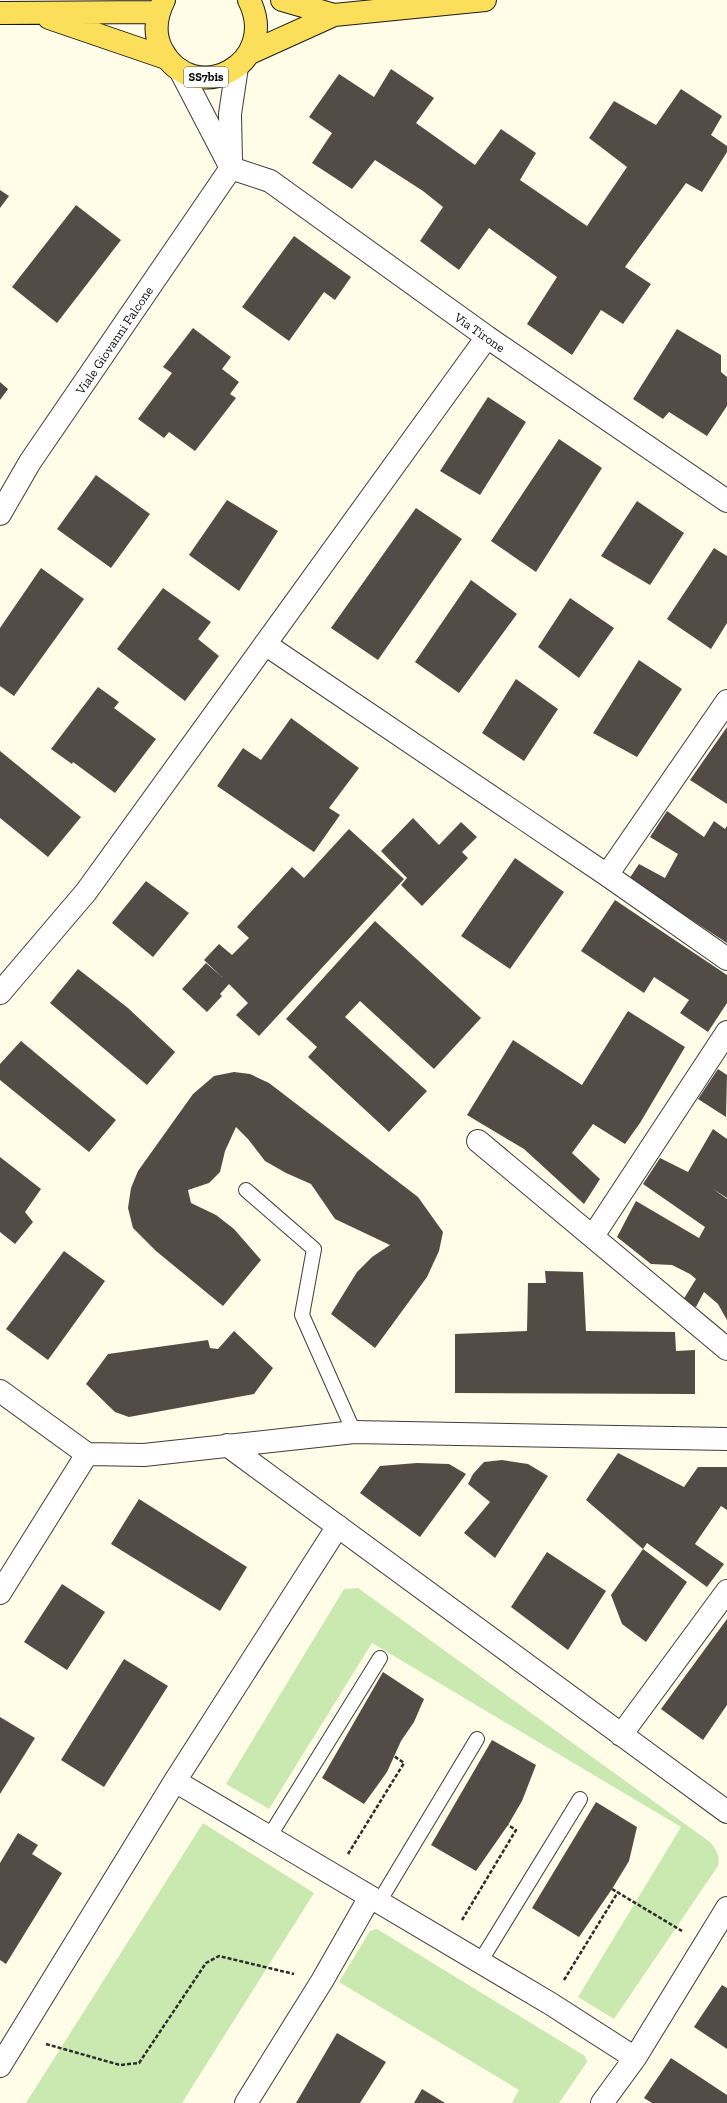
<svg xmlns="http://www.w3.org/2000/svg" width="727" height="2103" font-family="'Zilla Slab',serif">
<rect width="100%" height="100%" fill="#fffce7"/>
<path fill="#cae9b1" d="M358,1588L710,1842C717,1850 720,1856 718,1866L614,2019L578,1997L681,1827L372,1643L269,1809L226,1784L344,1589Z
M203,1823L314,1893L182,2103H26Z
M377,1929L585,2056L587,2062L559,2103H512L519,2090L339,1982L370,1931Z"/>
<path fill="#534c46" d="M391,69L434,98L416,123L475,165L501,129L536,153L520,180L587,226L627,167L589,138L614,101L656,125L681,89L722,116L711,135L727,146V152L702,192L686,183L625,267L651,284L623,324L601,310L572,355L527,324L557,277L489,228L459,270L420,241L443,207L423,191L375,160L352,189L312,163L332,133L309,117L339,74L374,97Z
M0,190L9,196L0,208Z
M76,205L121,240L57,323L12,287Z
M294,236L351,277L335,300L324,292L289,341L242,307Z
M193,328L231,357L222,369L239,382L230,394L236,398L195,451L169,432L164,438L138,419L172,373L163,367Z
M677,329L721,355V372L727,377V406L707,436L669,412L663,419L633,399Z
M0,382L8,389L0,400Z
M488,397L526,422L480,495L440,471Z
M559,439L602,468L536,572L491,541Z
M96,475L150,514L111,568L57,529Z
M227,500L278,531L239,591L189,555Z
M637,501L684,533L650,585L601,556Z
M416,508L462,539L378,660L331,628Z
M714,548L727,556V623L711,649L667,619Z
M41,568L84,599L14,696L0,686V628Z
M471,580L517,614L459,693L415,662Z
M163,588L211,622L198,639L219,656L185,701L117,649Z
M570,598L614,628L579,678L538,647Z
M639,660L682,689L637,757L593,733Z
M516,679L558,709L524,761L482,733Z
M98,687L119,702L114,708L156,739L115,793L73,762L72,764L51,749Z
M291,718L359,768L329,808L340,815L314,852L217,786L243,748L261,760Z
M727,727V804L690,780Z
M0,751L81,817L48,857L0,818Z
M667,811L704,837L714,821L725,829L727,826V943L629,879L639,864L665,878L678,854L650,837Z
M413,818L439,845L461,822L477,837L462,852L468,858L422,906L401,885L407,878L381,851Z
M349,829L404,879L259,1036L236,1015L248,1003L229,984L220,994L222,996L207,1012L182,989L206,963L222,977L204,960L219,944L232,955L249,938L237,927L292,867L304,878Z
M515,858L564,892L510,969L461,936Z
M146,881L189,913L153,957L112,923Z
M615,900L727,975V1003L708,1032L680,1013L689,1000L654,977L644,993L581,951Z
M375,921L481,1018L434,1069L360,1001L345,1017L427,1091L389,1132L308,1057L317,1047L286,1019Z
M78,969L128,1008L175,1052L147,1085L50,1003Z
M628,1011L685,1047L640,1123L625,1144L593,1124L572,1153L600,1179L584,1204L524,1149L467,1115L513,1040L582,1085Z
M21,1041L116,1120L89,1152L0,1080V1064Z
M718,1069L727,1075L726,1117L698,1099Z
M234,1072L250,1074L269,1083L418,1197L443,1232L439,1251L427,1277L375,1348L331,1314L357,1272L372,1257L390,1245L335,1219L311,1184L286,1173L265,1161L248,1139L236,1127L225,1151L220,1172L209,1183L188,1190L191,1203L216,1215L234,1229L261,1260L223,1306L156,1251L133,1228L128,1208L131,1188L138,1171L193,1094L214,1076Z
M713,1129L727,1139V1198L713,1189L727,1199V1320L718,1304L704,1292L696,1307L683,1300L696,1279L690,1274L672,1265L651,1264L617,1237L636,1201L699,1238L705,1227L643,1184L660,1158L688,1172Z
M0,1157L41,1189L25,1212L33,1222L15,1244L0,1232Z
M64,1251L105,1281L48,1360L6,1329Z
M545,1271L583,1272L586,1331L675,1332L676,1351L695,1350V1394L455,1393V1334L527,1331L528,1283H546Z
M234,1331L273,1368L254,1394L129,1417L115,1412L86,1384L108,1354L208,1340L210,1348L218,1349Z
M618,1453L684,1487L698,1467H727V1510L721,1506L695,1544L724,1564L707,1587L647,1543L643,1549L687,1582L646,1642L622,1624L611,1595L643,1549L586,1500Z
M502,1460L528,1464L548,1476L495,1558L464,1533L490,1502L468,1484L473,1474L484,1462Z
M417,1463L449,1464L466,1474L420,1537L360,1493L380,1466Z
M139,1499L247,1567L220,1611L111,1544Z
M547,1552L606,1591L568,1650L511,1607Z
M62,1584L105,1612L67,1670L24,1642Z
M727,1619V1705L703,1740L661,1709Z
M124,1659L168,1686L104,1787L61,1760Z
M383,1672L424,1699L414,1722L401,1741L387,1772L364,1804L322,1778Z
M0,1717L35,1738L0,1794Z
M492,1740L536,1765L522,1801L508,1825L476,1871L431,1845Z
M596,1802L637,1827L629,1861L612,1889L579,1937L532,1908Z
M18,1833L38,1845L32,1854L62,1873L6,1964L0,1960V1863Z
M722,1985L727,1988V2049L694,2027Z
M337,2033L386,2062L360,2103H296Z
M671,2058L727,2095V2103H652L644,2098Z
M422,2089L445,2103H414Z"/>
<g fill="none" stroke-linecap="round" stroke-linejoin="round">
<defs>
<path id="lane" d="M246,1190L314,1249L302,1315L354,1432
M269,1837L380,1658
M379,1902L477,1739
M480,1962L580,1799"/>
<path id="street" d="M180,70L231,168
M231,162L230,114L237,67
M231,168L270,181L487,337L727,501
M0,514L30,462L231,168
M265,644L607,875L727,959
M607,875L727,701
M0,993L86,892L487,337
M478,1141L727,1349
M593,1236L727,1032
M0,1391L87,1454L144,1455L354,1432L727,1439
M227,1445L727,1812
M0,1593L87,1454
M621,1735L727,1591
M175,1781L551,2004L635,2058
M0,2066L175,1781L338,1526
M246,2103L322,1981L370,1897
M602,2103L635,2058L727,1908"/>
<path id="primary" d="M164,0C156,16 153,33 162,50C194,109 281,64 249,0
M282,0L334,15
M0,13L158,12
M49,18L166,58
M250,53L334,15L485,0"/>
</defs>
<use href="#lane" stroke="#3d3d3d" stroke-width="16"/>
<use href="#street" stroke="#3d3d3d" stroke-width="24"/>
<use href="#primary" stroke="#1b1b1b" stroke-width="24"/>
<path stroke="#2c2c2c" stroke-width="2.5" stroke-dasharray="4 2" stroke-linecap="butt" d="M348,1854L404,1763L394,1756
M612,1889L682,1931
M462,1920L516,1830L508,1825
M564,1980L618,1892
M46,2044L120,2065L139,2063L206,1963L219,1956L294,1974"/>
<use href="#lane" stroke="#fff" stroke-width="14"/>
<use href="#street" stroke="#fff" stroke-width="22"/>
<use href="#primary" stroke="#fbdf5b" stroke-width="22"/>
</g>
<g text-anchor="middle" stroke-width="4" stroke-linejoin="round" paint-order="stroke">
<rect fill="#fff" stroke="#545454" stroke-width="1" x="184" y="67" width="44" height="20" rx="3"/>
<g font-size="12" font-weight="bold" fill="#0a0a0a">
<text x="206" y="81">SS7bis</text>
</g>
<g font-size="13" fill="#0a0a0a" stroke="#fff">
<text transform="translate(480 332) rotate(35)" y="5">Via Tirone</text>
<text transform="translate(114 340) rotate(-56)" y="5">Viale Giovanni Falcone</text>
</g>
</g>
</svg>
